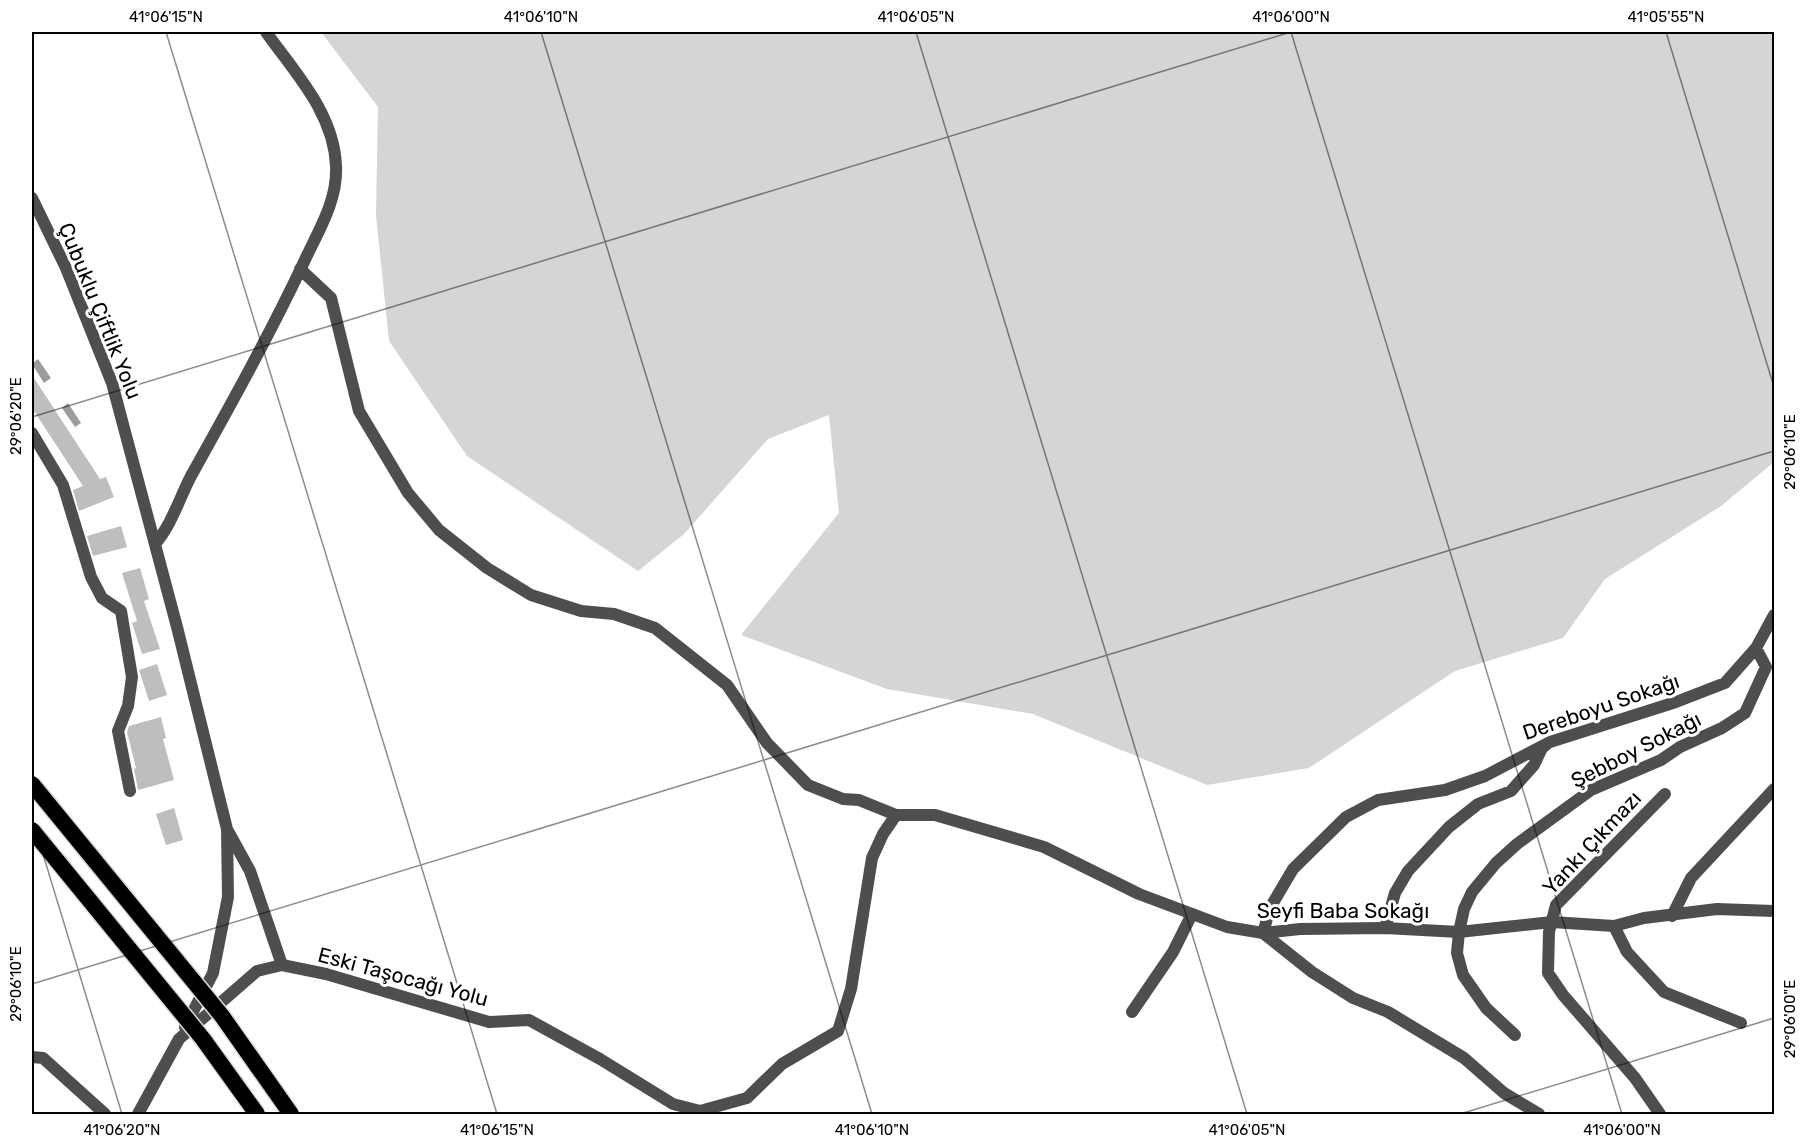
<svg xmlns="http://www.w3.org/2000/svg" width="1806" height="1146" font-family="Rubik,sans-serif">
<style>
.green{fill:#d5d5d5}
.water{fill:#9c9c9c}
.building{fill:#bebebe}
.lines{fill:none;stroke-linecap:round;stroke-linejoin:round}
.minor{stroke:#4e4e4e;stroke-width:12}
.tertiary{stroke:#4e4e4e;stroke-width:12}
.trunk-bridge-casing{stroke:#dbdbdb;stroke-width:19;stroke-linecap:butt}
.trunk-bridge{stroke:#000;stroke-width:16}
.ticks{fill:none;stroke:#000;stroke-width:1.5;stroke-opacity:0.45}
.labels{text-anchor:middle;stroke-width:6;stroke-linejoin:round;paint-order:stroke}
.street-label{font-size:21px;fill:#000;stroke:#fff}
.neatline{fill:none;stroke:#000;stroke-width:2}
.ticks-label{font-size:15px;text-anchor:middle;fill:#000}
</style>
<rect width="100%" height="100%" fill="#fff"/>
<!-- green -->
<path class="green" d="M 321,32 L 1774,32 L 1774,462 L 1721,506 L 1605,579 L 1563,638 L 1455,671 L 1309,768 L 1207,785 L 1033,714 L 887,689 L 741,635 L 839,513 L 829,415 L 768,439 L 684,534 L 638,571 L 467,456 L 389,341 L 376,215 L 378,107 Z"/>
<!-- water -->
<path class="water" d="M 38,359 L 51,378 L 44,383 L 32,364 Z
M 68,403 L 81,423 L 75,427 L 62,408 Z"/>
<!-- building -->
<path class="building" d="M 32,375 L 100,479 L 106,477 L 114,497 L 79,511 L 73,490 L 83,486 L 32,408 Z
M 121,526 L 127,547 L 93,556 L 87,536 Z
M 140,568 L 149,599 L 144,601 L 160,649 L 142,654 L 132,623 L 137,621 L 122,573 Z
M 157,664 L 167,695 L 149,701 L 139,670 Z
M 161,717 L 166,738 L 163,739 L 174,780 L 138,790 L 134,769 L 136,768 L 127,732 L 129,726 Z
M 174,808 L 183,840 L 166,845 L 156,814 Z"/>
<g class="lines">
<!-- minor -->
<path class="minor" d="M 32,198 L 66,268 L 112,383 L 177,627 L 227,829 L 228,897 L 213,973 L 185,1027
M 300,269 L 331,298 L 359,411 L 408,493 L 439,530 L 487,568 L 531,595 L 581,611 L 614,614 L 655,628 L 727,685 L 767,743 L 808,785 L 843,799 L 859,800 L 896,815
M 32,433 L 63,485 L 91,577 L 102,598 L 121,611 L 132,677 L 128,706 L 118,731 L 130,791
M 155,544 C 172,524 179,499 191,476 C 230,406 269,336 303,264 C 317,233 338,201 336,166 C 334,113 295,73 266,32
M 228,831 L 250,871 L 282,965
M 1672,916 L 1691,878 L 1774,789
M 1614,926 L 1627,952 L 1664,992 L 1741,1023
M 1385,928 L 1395,893 L 1408,871 L 1449,827 L 1478,804 L 1511,791 L 1534,765 L 1542,748 L 1547,744
M 1132,1012 L 1173,952 L 1192,914
M 1515,1035 L 1486,1008 L 1463,975 L 1457,953 L 1459,932 L 1464,909 L 1472,892 L 1496,863 L 1517,844 L 1591,790 L 1661,760 L 1680,747 L 1722,728 L 1745,713 L 1766,667 L 1756,648
M 32,1057 L 43,1058 L 105,1114
M 1539,1114 L 1504,1093 L 1464,1058 L 1388,1012 L 1353,998 L 1312,972 L 1263,933 L 1270,908 L 1293,869 L 1346,817 L 1378,800 L 1445,790 L 1485,776 L 1550,742 L 1676,702 L 1725,683 L 1756,648 L 1774,615
M 1660,1114 L 1635,1078 L 1563,995 L 1548,973 L 1549,932 L 1556,905 L 1665,794"/>
<!-- tertiary -->
<path class="tertiary" d="M 138,1114 L 179,1039 L 257,971 L 282,965 L 326,974 L 489,1022 L 529,1020 L 600,1059 L 673,1104 L 700,1111 L 747,1098 L 782,1064 L 838,1031 L 851,989 L 872,858 L 883,834 L 896,815 L 935,815 L 1044,847 L 1139,894 L 1227,927 L 1263,933 L 1300,929 L 1385,928 L 1459,932 L 1552,922 L 1614,926 L 1644,918 L 1717,909 L 1774,911"/>
<!-- trunk-bridge casing -->
<g class="trunk-bridge-casing">
<path id="trunk-bridge" d="M 32,784 L 222,1016 L 291,1114
M 32,830 L 203,1039 L 257,1114"/>
</g>
<!-- trunk-bridge -->
<use href="#trunk-bridge" class="trunk-bridge"/>
</g>
<!-- ticks -->
<path class="ticks" d="M 166,32 L 497,1114M 541,32 L 872,1114M 916,32 L 1247,1114M 1291,32 L 1622,1114M 1666,32 L 1774,387M 32,417 L 1291,32M 32,818 L 122,1114M 32,984 L 1774,451M 1460,1114 L 1774,1018"/>
<g class="labels">
<!-- street labels -->
<g class="street-label">
<text transform="translate(100 311) rotate(68)" y="7">Çubuklu Çiftlik Yolu</text>
<text transform="translate(1601 707) rotate(-19)" y="7">Dereboyu Sokağı</text>
<text transform="translate(1636 750) rotate(-27)" y="7">Şebboy Sokağı</text>
<text transform="translate(1592 843) rotate(-47)" y="7">Yankı Çıkmazı</text>
<text x="1343" y="918">Seyfi Baba Sokağı</text>
<text transform="translate(403 977) rotate(15)" y="7">Eski Taşocağı Yolu</text>
</g>
</g>
<!-- border -->
<rect width="1806" height="1146" fill="none" stroke="#ffffff" stroke-width="66"/>
<rect x="33" y="33" width="1740" height="1080" class="neatline"/>
<g class="ticks-label">
<text x="166" y="22">41°06'15"N</text>
<text x="541" y="22">41°06'10"N</text>
<text x="916" y="22">41°06'05"N</text>
<text x="1291" y="22">41°06'00"N</text>
<text x="1666" y="22">41°05'55"N</text>
<text transform="translate(16 416) rotate(-90)" y="5">29°06'20"E</text>
<text transform="translate(1790 452) rotate(-90)" y="5">29°06'10"E</text>
<text transform="translate(16 984) rotate(-90)" y="5">29°06'10"E</text>
<text transform="translate(1790 1019) rotate(-90)" y="5">29°06'00"E</text>
<text x="122" y="1135">41°06'20"N</text>
<text x="497" y="1135">41°06'15"N</text>
<text x="872" y="1135">41°06'10"N</text>
<text x="1247" y="1135">41°06'05"N</text>
<text x="1622" y="1135">41°06'00"N</text>
</g>
</svg>
